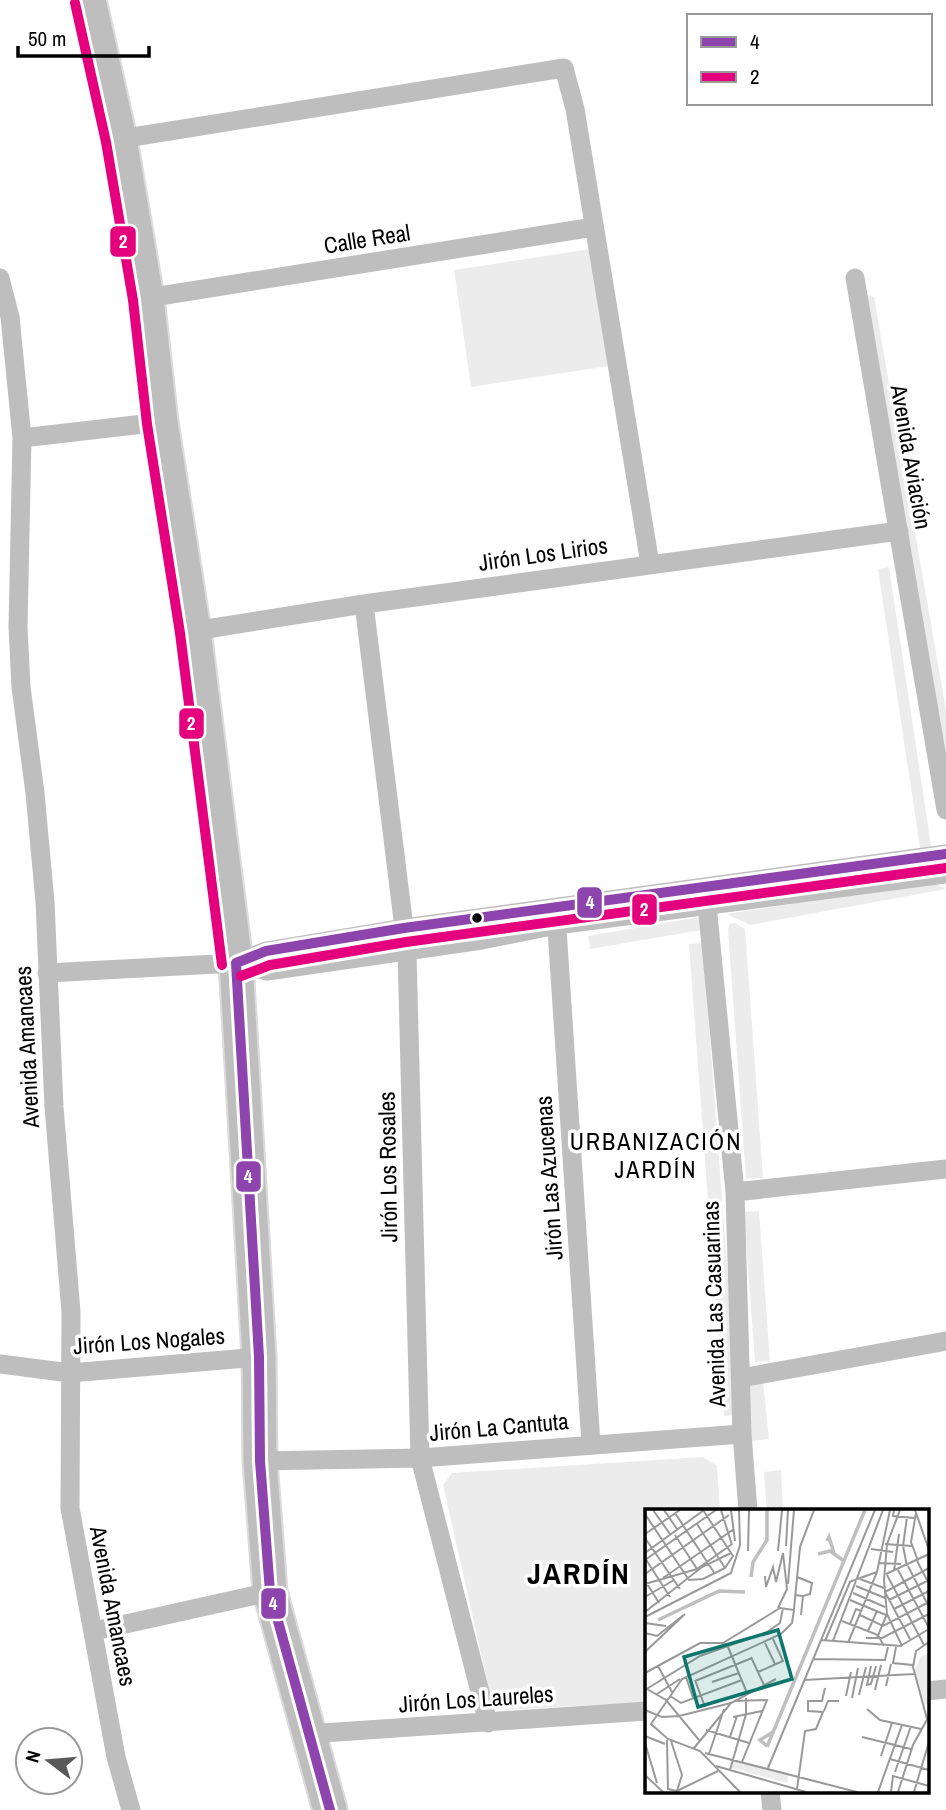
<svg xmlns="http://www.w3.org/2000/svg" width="946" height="1810" font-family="'Archivo Narrow',sans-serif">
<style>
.green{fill:#ececec}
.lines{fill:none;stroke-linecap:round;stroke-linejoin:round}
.trunk-casing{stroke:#dbdbdb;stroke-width:37}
.minor{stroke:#bebebe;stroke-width:19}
.trunk{stroke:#bebebe;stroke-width:33}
.bus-1-casing{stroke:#fff;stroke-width:16}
.bus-2-casing{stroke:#fff;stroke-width:16}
.bus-1{stroke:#8e44ad;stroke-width:10}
.bus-2{stroke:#e5007d;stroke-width:10}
.bus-dot{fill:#000;stroke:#fff;stroke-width:2.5}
.labels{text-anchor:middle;stroke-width:7;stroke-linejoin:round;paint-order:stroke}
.street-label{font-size:23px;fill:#000;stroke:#fff}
.neighbourhood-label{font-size:24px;letter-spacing:2px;fill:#000;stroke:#fff}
.district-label{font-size:30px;font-weight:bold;letter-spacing:2px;fill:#000;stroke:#fff}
.inset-river{fill:none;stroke:#bfbfbf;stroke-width:3.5}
.inset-road{fill:none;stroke:#999;stroke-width:2}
.view{fill:#0f766e;fill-opacity:0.15;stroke:#0f766e;stroke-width:3.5}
.inset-edge{fill:none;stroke:#000;stroke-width:3.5}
.line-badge{stroke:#fff;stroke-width:2.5}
.badge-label{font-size:19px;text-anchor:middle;font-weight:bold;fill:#fff}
</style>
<rect width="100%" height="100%" fill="#fff"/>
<!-- green -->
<path class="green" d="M 591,249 L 609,366 L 471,387 L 454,270 Z
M 864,294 L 874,297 L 946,710 L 946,773 Z
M 889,567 L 933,859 L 922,861 L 878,569 Z
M 932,882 L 946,889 L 750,925 L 727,914 Z
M 700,917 L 702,930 L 590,949 L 588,936 Z
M 735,923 L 745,929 L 763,1178 L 746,1179 L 728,930 L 729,924 Z
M 703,943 L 738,1415 L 724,1416 L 689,944 Z
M 759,1211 L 770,1361 L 755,1362 L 744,1212 Z
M 763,1381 L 769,1439 L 751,1441 L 745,1383 Z
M 703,1457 L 717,1466 L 720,1511 L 647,1511 L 647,1702 L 505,1710 L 492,1702 L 443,1485 L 452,1473 Z
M 781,1470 L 783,1511 L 767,1511 L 764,1472 Z"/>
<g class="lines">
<!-- trunk casing -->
<g class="trunk-casing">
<path id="trunk" d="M 89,0 L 120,139 L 147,298 L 161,422 L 194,631 L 236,963 L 259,1357 L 260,1461 L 270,1592 L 330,1810"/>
</g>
<!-- minor -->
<path class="minor" d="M 120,139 L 564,68 L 575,109 L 650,564
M 0,278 L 10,317 L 22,438 L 18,627 L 21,687 L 35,793 L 45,902 L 54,1107 L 71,1312 L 70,1508 L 116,1757 L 131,1810
M 855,278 L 946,810
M 147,298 L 594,227
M 22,438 L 161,422
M 364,604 L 407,952 L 420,1458 L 488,1723
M 194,631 L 364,604 L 899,531
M 706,894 L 735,1192 L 742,1434 L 748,1511
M 556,914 L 591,1444
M 236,963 L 266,951 L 404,928 L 946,854
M 47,973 L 236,963 L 267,971 L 482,940 L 557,925 L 946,874
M 735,1192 L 946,1169
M 0,1364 L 70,1373 L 259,1357
M 741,1378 L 946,1341
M 260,1461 L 420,1458 L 742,1434
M 94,1631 L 270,1592
M 927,1691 L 946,1689
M 308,1734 L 647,1711
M 770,1791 L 772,1810"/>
<!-- trunk -->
<use href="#trunk" class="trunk"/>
<!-- bus-1 casing -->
<g class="bus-1-casing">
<path id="bus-1" d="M 236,963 L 259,1357 L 260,1461 L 270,1592 L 330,1810
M 236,963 L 266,951 L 404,928 L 946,854"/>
</g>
<!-- bus-2 casing -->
<g class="bus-2-casing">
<path id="bus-2" d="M 75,3 L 106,142 L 133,300 L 147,424 L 180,633 L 222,965
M 241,976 L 270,965 L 406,942 L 946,868"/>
</g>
<!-- bus-1 -->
<use href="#bus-1" class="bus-1"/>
<!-- bus-2 -->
<use href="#bus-2" class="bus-2"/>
</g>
<!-- markers -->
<circle class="bus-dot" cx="477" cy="918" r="6"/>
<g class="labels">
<!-- street labels -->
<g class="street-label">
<text transform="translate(367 239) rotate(-9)" y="8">Calle Real</text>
<text transform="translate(911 457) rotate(80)" y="8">Avenida Aviación</text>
<text transform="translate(543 554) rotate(-8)" y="8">Jirón Los Lirios</text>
<text transform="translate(27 1047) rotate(-93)" y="8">Avenida Amancaes</text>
<text transform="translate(388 1167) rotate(-91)" y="8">Jirón Los Rosales</text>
<text transform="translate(549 1178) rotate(-94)" y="8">Jirón Las Azucenas</text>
<text transform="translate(714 1304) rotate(-92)" y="8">Avenida Las Casuarinas</text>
<text transform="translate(149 1341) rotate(-4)" y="8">Jirón Los Nogales</text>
<text transform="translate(499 1427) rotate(-5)" y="8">Jirón La Cantuta</text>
<text transform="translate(113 1606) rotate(79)" y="8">Avenida Amancaes</text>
<text transform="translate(476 1699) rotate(-4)" y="8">Jirón Los Laureles</text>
</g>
<!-- neighbourhood labels -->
<g class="neighbourhood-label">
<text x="656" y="1150">URBANIZACIÓN<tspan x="656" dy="28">JARDÍN</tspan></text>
</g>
<!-- district labels -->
<g class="district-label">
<text x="579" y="1584">JARDÍN</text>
</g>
</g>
<!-- overview -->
<g transform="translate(645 1509)">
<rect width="284" height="284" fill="#fff"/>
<path d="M 283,145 L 284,195 L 278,196 L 269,162 L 276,147 ZM 88,252 L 144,264 L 142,274 L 87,259 Z" fill="#ececec"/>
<path class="inset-river" d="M 182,32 L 184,28 L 189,44M 173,45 L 185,42 L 199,52M 106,68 L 108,53 L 122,31 L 122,1M 13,111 L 74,82 L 100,83M 122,237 L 115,231 L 128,223M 122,238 L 220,1"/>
<path class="inset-road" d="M 8,1 L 25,25M 19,1 L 32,20M 76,1 L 87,36M 86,1 L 90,32M 249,1 L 248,7 L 269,9M 255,1 L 242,35 L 239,71 L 242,105 L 257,137M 270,1 L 284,41M 30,4 L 70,65M 271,4 L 266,33 L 273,52M 0,5 L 44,71 L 58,70 L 80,59 L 88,47 L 58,1M 52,15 L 80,59M 0,25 L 35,1M 30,26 L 52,60M 0,29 L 35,80M 240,35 L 267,37M 141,37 L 143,1M 226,40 L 248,43M 103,42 L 104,1M 133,42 L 137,1M 0,44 L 59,1M 0,49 L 25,88M 0,51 L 71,1M 272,52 L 283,73M 234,54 L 256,55M 262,57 L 258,37 L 262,8M 263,57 L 283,96M 253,61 L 284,119M 249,62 L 254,25M 0,65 L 84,6M 241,65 L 284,45M 242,66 L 279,136M 120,67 L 121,78 L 128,58 L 131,73 L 138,44 L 142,80 L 133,99M 152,68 L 167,74 L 165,85 L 158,87M 18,69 L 89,20M 215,70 L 239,79M 1,73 L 14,94M 204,73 L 232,63M 0,75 L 52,60 L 87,35M 143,75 L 149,1M 211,77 L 240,89M 208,84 L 240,98M 150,86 L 158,87 L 156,106M 0,88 L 29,71M 205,91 L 241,106M 244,91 L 284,71M 149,100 L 155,38 L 169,1M 249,100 L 284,82M 0,103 L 57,58 L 86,44M 215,106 L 238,117 L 284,93M 0,108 L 86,64 L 95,36 L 94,1M 197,112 L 233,126 L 239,137M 0,114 L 21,117M 205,115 L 211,100 L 216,102M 223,122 L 232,102M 0,124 L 12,127 L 40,105 L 0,143M 221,129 L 237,129 L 284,105M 232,129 L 242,105M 265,130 L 240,83 L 284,59M 176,131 L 257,137M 180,132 L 205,73M 188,132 L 238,1M 120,134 L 130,155M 203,134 L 232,63 L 245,1M 257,136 L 284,120M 83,138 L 102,184M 251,138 L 248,154 L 268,156M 106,148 L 119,176M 168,150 L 240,151 L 243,138M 13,157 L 27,183M 226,157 L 222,176 L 226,175 L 231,157M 113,163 L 138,152 L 128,130M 0,164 L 55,134 L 78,134 L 135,99 L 149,101 L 147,114 L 136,125 L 37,170 L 6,215 L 23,230 L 55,242 L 95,283M 41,168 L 48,189M 50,171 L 60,198M 159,171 L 269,165M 50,172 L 107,149M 67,173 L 94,164M 241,177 L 246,155M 2,180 L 21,191 L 54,231M 0,181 L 55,147 L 122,123 L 135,114 L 138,99M 230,181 L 236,156M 12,185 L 35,170M 214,186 L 221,158M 25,187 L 36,194 L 97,171M 201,187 L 206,163M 207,189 L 213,159M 90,192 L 122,191 L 97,253M 222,200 L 235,211 L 276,220M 0,201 L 17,208 L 34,207 L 86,194M 179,202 L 183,192 L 194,192M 88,208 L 117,202M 282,210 L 268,158 L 271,142 L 284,133M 61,221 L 104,234M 0,227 L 20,235M 85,228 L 92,207M 217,228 L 266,240M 22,231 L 23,281M 26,232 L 37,266 L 32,282M 0,234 L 12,274M 49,239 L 86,194 L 131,170M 60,244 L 212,283M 64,245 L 79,200M 236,247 L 247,214M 245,250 L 284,261M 71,257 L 161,283M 123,259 L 230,1M 85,261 L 101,205 L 101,189M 250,263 L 266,217M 0,266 L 18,283M 23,280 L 32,282 L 73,262M 152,280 L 160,222 L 171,220 L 178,203 L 163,202 L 163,192 L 177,192 L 180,179M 233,283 L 257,216M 246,283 L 248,267 L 284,277M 253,283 L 268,236 L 284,207M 269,283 L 284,233"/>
<path class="view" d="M 133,121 L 147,170 L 53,198 L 39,148 Z"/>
<rect width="284" height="284" class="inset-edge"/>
</g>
<g class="line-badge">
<rect x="109" y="225" width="28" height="33" rx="7" fill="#e5007d"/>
<rect x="178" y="707" width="27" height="33" rx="7" fill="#e5007d"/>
<rect x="576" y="886" width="27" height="33" rx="7" fill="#8e44ad"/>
<rect x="631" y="893" width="27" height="33" rx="7" fill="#e5007d"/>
<rect x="235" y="1160" width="27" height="33" rx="7" fill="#8e44ad"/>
<rect x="260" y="1587" width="27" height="33" rx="7" fill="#8e44ad"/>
</g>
<g class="badge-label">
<text x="123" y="248">2</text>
<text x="191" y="730">2</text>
<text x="590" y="909">4</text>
<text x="644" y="916">2</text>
<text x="248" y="1183">4</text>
<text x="273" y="1610">4</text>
</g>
<!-- legend -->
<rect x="687" y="14" width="245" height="91" fill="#ffffff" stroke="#999999" stroke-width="2"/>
<rect x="701" y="37" width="35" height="10" fill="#8e44ad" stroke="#999999" stroke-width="2"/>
<text x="750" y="49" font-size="21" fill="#000000">4</text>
<rect x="701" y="72" width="35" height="10" fill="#e5007d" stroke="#999999" stroke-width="2"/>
<text x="750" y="84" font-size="21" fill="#000000">2</text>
<!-- north arrow -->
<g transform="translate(49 1761) rotate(286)"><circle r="33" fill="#ffffff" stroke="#999999" stroke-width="2"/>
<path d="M0-5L12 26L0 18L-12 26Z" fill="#595959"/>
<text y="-10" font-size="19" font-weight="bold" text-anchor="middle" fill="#000000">N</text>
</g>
<!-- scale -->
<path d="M18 46v10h131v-10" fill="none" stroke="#000000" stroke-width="3.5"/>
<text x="28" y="46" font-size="21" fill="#000000" stroke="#ffffff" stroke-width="5" paint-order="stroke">50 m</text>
</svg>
